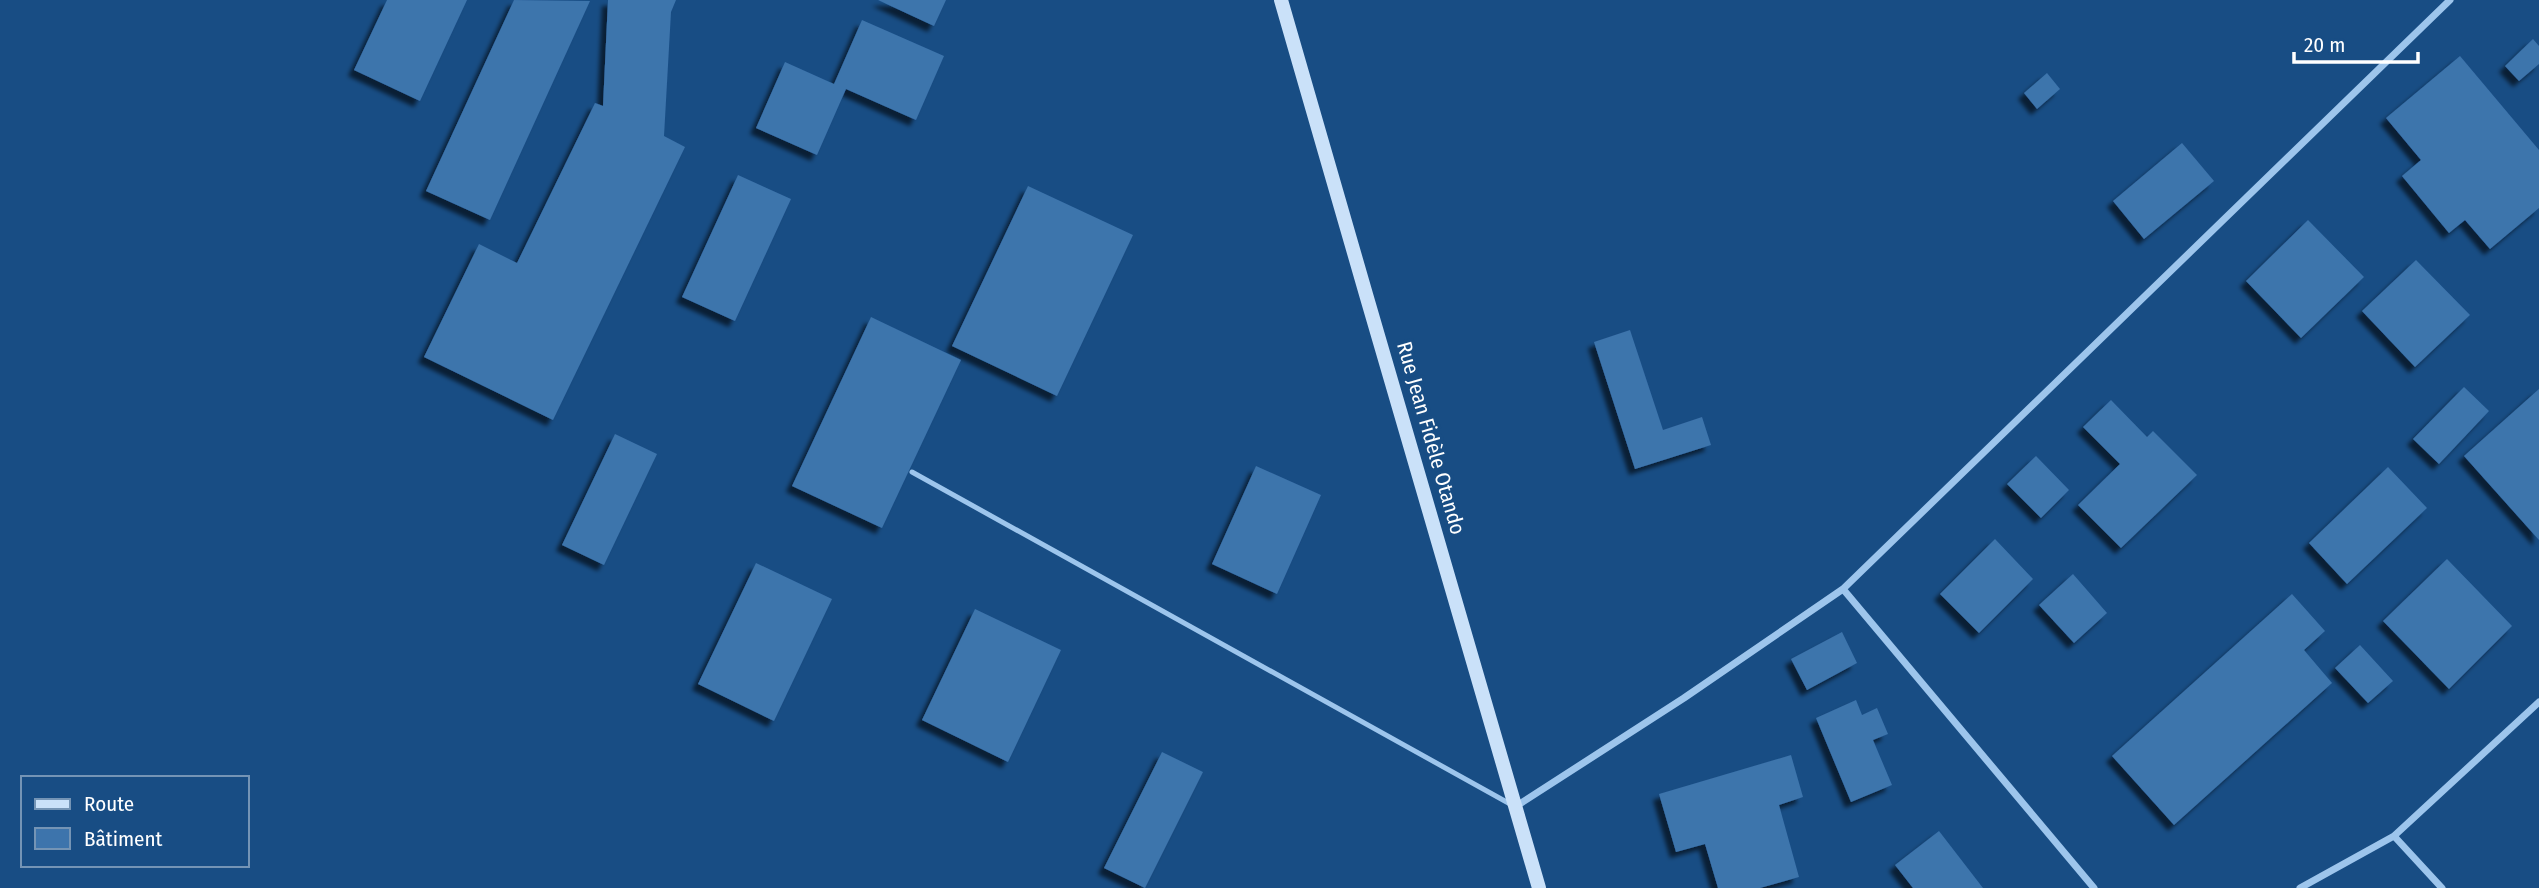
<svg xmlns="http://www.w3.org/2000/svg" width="2539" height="888" font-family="'Fira Sans Condensed',sans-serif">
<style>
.building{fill:#3d74ac;filter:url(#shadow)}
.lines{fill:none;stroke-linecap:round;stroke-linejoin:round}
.lane{stroke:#9dc5ec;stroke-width:5}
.street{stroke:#9dc5ec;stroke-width:7}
.secondary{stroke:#cae1f9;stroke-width:14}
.labels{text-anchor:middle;stroke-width:7;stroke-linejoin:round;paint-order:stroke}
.street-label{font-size:21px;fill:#fff;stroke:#184d84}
</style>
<defs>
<filter id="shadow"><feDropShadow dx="-6" dy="6" stdDeviation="2" flood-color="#0009"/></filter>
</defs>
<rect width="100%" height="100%" fill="#184d84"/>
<!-- building -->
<path class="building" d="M 387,0 L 467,0 L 420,101 L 354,70 Z
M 514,0 L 590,1 L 490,220 L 426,191 Z
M 608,0 L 676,0 L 671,12 L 664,136 L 685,147 L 553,420 L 424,357 L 479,244 L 517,263 L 595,103 L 603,106 Z
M 878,0 L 946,0 L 934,26 Z
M 862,20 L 944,56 L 916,120 L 846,89 L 817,155 L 756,128 L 785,62 L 834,84 Z
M 2533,39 L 2539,46 L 2539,64 L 2519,81 L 2505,66 Z
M 2460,56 L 2539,150 L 2539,208 L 2490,249 L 2465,220 L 2449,233 L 2402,176 L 2421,160 L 2386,118 Z
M 2047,73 L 2060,89 L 2037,109 L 2024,93 Z
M 2182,143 L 2214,181 L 2144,239 L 2113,201 Z
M 738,175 L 791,199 L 735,321 L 682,297 Z
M 1028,186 L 1133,235 L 1057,396 L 952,346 Z
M 2308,220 L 2364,277 L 2301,338 L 2246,281 Z
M 2416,260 L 2470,315 L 2415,367 L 2362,311 Z
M 871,317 L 961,360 L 882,528 L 792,486 Z
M 1630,330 L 1663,430 L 1702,417 L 1711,445 L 1635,469 L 1594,342 Z
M 2464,387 L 2489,411 L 2439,464 L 2413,439 Z
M 2539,389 L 2539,540 L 2464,456 Z
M 2111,400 L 2147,437 L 2153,431 L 2197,475 L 2121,548 L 2078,505 L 2120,464 L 2083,427 Z
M 615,434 L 657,454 L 604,565 L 562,545 Z
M 2036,456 L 2069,490 L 2041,518 L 2007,484 Z
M 1256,466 L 1321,495 L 1277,594 L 1212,564 Z
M 2388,467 L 2427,508 L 2347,584 L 2309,543 Z
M 1995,539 L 2033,579 L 1979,633 L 1940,594 Z
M 2447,559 L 2512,626 L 2449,689 L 2383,621 Z
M 756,563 L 832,599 L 774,721 L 698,684 Z
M 2073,574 L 2107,613 L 2074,643 L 2039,605 Z
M 2292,594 L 2325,631 L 2304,650 L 2332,683 L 2174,825 L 2112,756 Z
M 975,609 L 1061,650 L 1008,762 L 922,720 Z
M 1842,632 L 1857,663 L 1807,690 L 1791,659 Z
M 2360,645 L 2393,681 L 2368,703 L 2335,668 Z
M 1856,700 L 1862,715 L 1877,708 L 1888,734 L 1873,740 L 1892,785 L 1851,802 L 1816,718 Z
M 1162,752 L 1203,772 L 1145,888 L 1104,868 Z
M 1791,755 L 1803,797 L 1779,805 L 1799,877 L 1760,888 L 1718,888 L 1705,844 L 1676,852 L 1659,794 Z
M 1939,831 L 1983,888 L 1913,888 L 1895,865 Z"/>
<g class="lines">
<!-- lane -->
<path class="lane" d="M 912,472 L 1512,805"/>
<!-- street -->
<path class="street" d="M 1843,589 L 2094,888
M 1515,807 L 1684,698 L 1843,589 L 2450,0
M 2394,836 L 2442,888
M 2300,888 L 2394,836 L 2539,702"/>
<!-- secondary -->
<path class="secondary" d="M 1281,0 C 1367,296 1451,593 1539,888"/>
</g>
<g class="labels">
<!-- street labels -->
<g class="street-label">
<text transform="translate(1431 438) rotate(74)" y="7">Rue Jean Fidèle Otando</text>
</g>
</g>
<!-- legend -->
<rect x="21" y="776" width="228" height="91" fill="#184d84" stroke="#7494b5" stroke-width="2"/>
<rect x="35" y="799" width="35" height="10" fill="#cae1f9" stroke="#7494b5" stroke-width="2"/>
<text x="84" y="811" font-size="21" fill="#ffffff">Route</text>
<rect x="35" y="828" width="35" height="21" fill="#3d74ac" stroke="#7494b5" stroke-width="2"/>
<text x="84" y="846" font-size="21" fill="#ffffff">Bâtiment</text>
<!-- scale -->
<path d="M2294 52v10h124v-10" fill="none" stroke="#ffffff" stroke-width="3.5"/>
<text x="2304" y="52" font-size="21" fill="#ffffff" stroke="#184d84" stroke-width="5" paint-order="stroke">20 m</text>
</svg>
